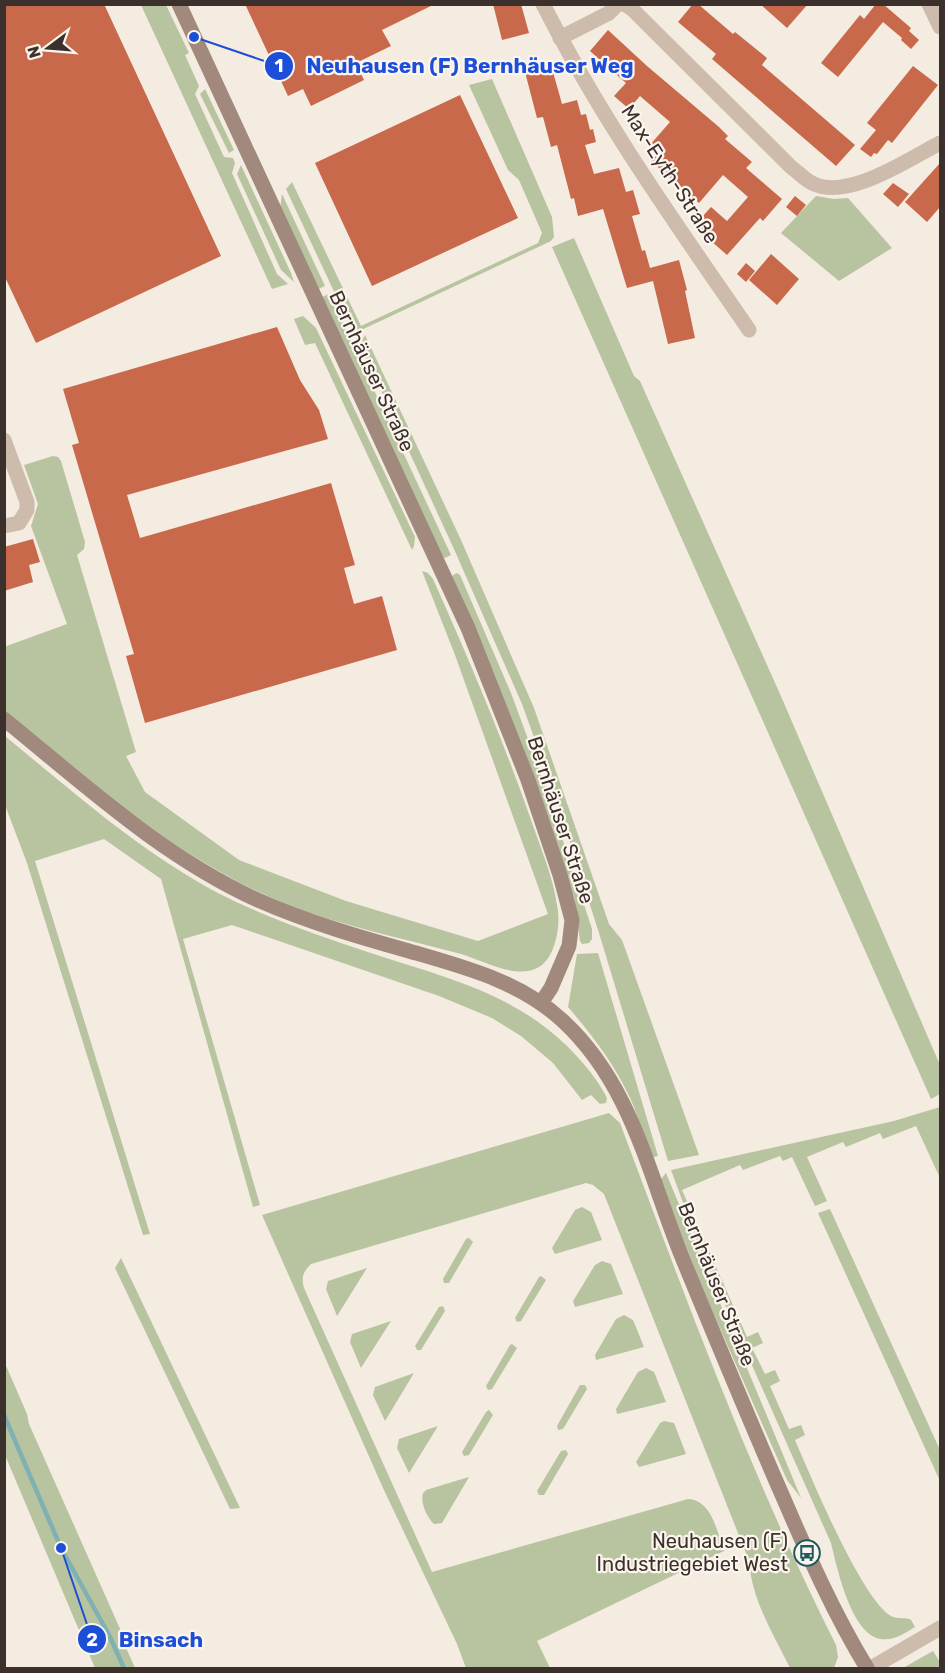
<svg xmlns="http://www.w3.org/2000/svg" width="945" height="1673" font-family="Rubik,sans-serif">
<style>
.green{fill:#b8c4a0}
.lines{fill:none;stroke-linecap:round;stroke-linejoin:round}
.stream{stroke:#7fb0b2;stroke-width:4.5}
.building{fill:#c8694b}
.street{stroke:#cdbbac;stroke-width:15}
.secondary{stroke:#a18a7d;stroke-width:15}
.labels{text-anchor:middle;stroke-width:4.5;stroke-linejoin:round;paint-order:stroke}
.street-label{font-size:20px;fill:#3b302b;stroke:#fbf5ee}
.poi-label{font-size:20px;fill:#3b302b;stroke:#fbf5ee;text-anchor:end}
.leader{fill:none;stroke:#1d4ed8;stroke-width:2}
.callout-dot{fill:#1d4ed8;stroke:#fbf5ee;stroke-width:2}
.mark-label{font-size:18px;text-anchor:middle;font-weight:bold;fill:#fff}
.callout-label{font-size:21px;text-anchor:middle;font-weight:bold;fill:#1d4ed8;stroke:#fbf5ee;stroke-width:4.5;stroke-linejoin:round;paint-order:stroke}
</style>
<rect width="100%" height="100%" fill="#f4ebe1"/>
<!-- green -->
<path class="green" d="M 141,5 L 166,5 L 189,53 L 185,55 L 199,86 L 195,94 L 224,157 L 233,158 L 235,163 L 232,173 L 277,274 L 288,284 L 272,289 Z
M 492,79 L 552,217 L 554,237 L 551,241 L 357,332 L 352,330 L 286,189 L 292,182 L 361,326 L 538,243 L 542,233 L 519,180 L 508,170 L 469,85 Z
M 205,89 L 234,150 L 229,153 L 200,94 Z
M 241,165 L 291,273 L 294,282 L 281,270 L 237,174 Z
M 282,194 L 325,286 L 316,290 L 280,210 Z
M 816,196 L 834,199 L 848,198 L 892,248 L 839,281 L 781,233 Z
M 574,238 L 634,376 L 640,381 L 780,694 L 940,1065 L 940,1094 L 931,1099 L 552,247 Z
M 329,294 L 451,555 L 445,558 L 441,556 L 320,298 Z
M 303,316 L 316,328 L 415,537 L 414,546 L 412,550 L 315,343 L 305,345 L 294,319 Z
M 365,335 L 461,540 L 534,708 L 609,924 L 622,940 L 699,1155 L 668,1161 L 599,933 L 552,787 L 522,704 L 454,549 L 360,345 Z
M 53,456 L 58,457 L 61,461 L 85,542 L 84,549 L 77,555 L 136,752 L 126,756 L 145,792 L 239,860 L 346,901 L 478,941 L 548,914 L 455,655 L 422,571 L 428,573 L 433,579 C 468,657 501,735 530,817 C 539,844 553,876 557,905 C 560,920 558,937 552,951 C 535,990 490,963 461,954 C 402,938 341,926 284,903 C 179,860 91,783 5,712 L 4,647 L 67,624 L 31,526 L 38,504 L 24,465 Z
M 457,573 L 460,575 L 511,693 L 543,780 L 592,929 L 592,939 L 589,943 L 582,944 L 580,941 L 574,897 L 452,579 L 453,575 Z
M 5,736 C 72,791 143,854 220,894 C 271,920 326,938 380,956 C 448,978 513,994 566,1045 C 582,1061 597,1078 607,1098 L 606,1103 L 600,1104 L 591,1095 L 582,1100 L 553,1063 L 521,1036 L 492,1018 L 439,996 L 232,925 L 183,939 L 260,1205 L 253,1207 L 161,879 L 104,839 L 35,861 L 150,1234 L 143,1235 L 27,863 L 5,805 Z
M 598,953 L 658,1156 L 650,1158 C 644,1139 639,1118 631,1100 C 615,1065 593,1036 568,1007 L 577,954 Z
M 940,1107 L 940,1178 L 916,1126 L 883,1139 L 880,1133 L 846,1147 L 843,1142 L 807,1157 L 827,1201 L 815,1206 L 792,1157 L 783,1161 L 780,1156 L 743,1170 L 740,1165 L 682,1190 L 747,1337 L 758,1332 L 763,1343 L 752,1348 L 765,1374 L 775,1370 L 780,1381 L 770,1386 L 789,1429 L 801,1425 L 805,1435 L 795,1440 C 810,1474 863,1604 893,1617 C 899,1619 906,1617 911,1620 L 915,1627 C 905,1633 894,1641 881,1639 C 851,1635 837,1567 831,1543 L 699,1246 L 671,1170 L 894,1121 Z
M 609,1113 L 620,1123 C 686,1299 751,1477 836,1645 L 838,1657 L 834,1668 L 790,1668 C 773,1633 752,1601 749,1561 L 604,1194 L 593,1185 L 586,1183 L 311,1264 C 303,1272 301,1277 304,1288 L 432,1572 L 688,1499 C 712,1500 717,1532 724,1551 L 537,1641 L 550,1668 L 466,1668 L 457,1644 L 383,1488 L 262,1215 Z
M 666,1173 L 801,1498 L 787,1480 L 711,1308 L 668,1203 L 661,1179 Z
M 582,1207 L 591,1212 L 602,1240 L 555,1254 L 552,1248 L 575,1210 Z
M 830,1209 L 940,1450 L 940,1481 L 818,1213 Z
M 469,1238 L 473,1242 L 449,1283 L 444,1283 L 443,1279 L 466,1239 Z
M 121,1258 L 240,1508 L 230,1509 L 115,1268 Z
M 602,1261 L 611,1264 L 623,1294 L 575,1307 L 573,1301 L 595,1265 Z
M 367,1268 L 337,1316 L 326,1289 L 328,1281 Z
M 541,1276 L 546,1280 L 521,1321 L 517,1322 L 515,1318 L 539,1277 Z
M 443,1306 L 445,1311 L 421,1350 L 417,1350 L 415,1346 L 439,1307 Z
M 624,1315 L 633,1320 L 644,1347 L 596,1360 L 595,1355 L 616,1319 Z
M 391,1321 L 361,1368 L 350,1342 L 352,1334 Z
M 512,1344 L 517,1348 L 492,1389 L 488,1390 L 486,1386 L 510,1345 Z
M 4,1361 L 27,1414 L 29,1424 L 125,1640 L 127,1650 L 135,1668 L 95,1668 L 5,1455 Z
M 646,1368 L 654,1372 L 666,1402 L 617,1414 L 616,1409 L 638,1372 Z
M 414,1373 L 385,1421 L 373,1395 L 375,1387 Z
M 580,1385 L 585,1385 L 587,1389 L 563,1429 L 558,1430 L 557,1426 Z
M 489,1410 L 493,1415 L 469,1455 L 464,1456 L 462,1452 L 486,1412 Z
M 664,1421 L 674,1423 L 686,1454 L 639,1467 L 636,1462 L 660,1423 Z
M 438,1426 L 409,1473 L 397,1448 L 399,1439 Z
M 566,1450 L 568,1454 L 544,1495 L 539,1495 L 537,1491 L 561,1451 Z
M 469,1477 L 442,1523 L 434,1524 C 427,1517 420,1503 423,1493 L 426,1490 Z
M 933,1651 L 940,1662 L 940,1668 L 903,1668 Z"/>
<g class="lines">
<!-- stream -->
<path class="stream" d="M 4,1415 L 61,1548 L 109,1635 L 124,1668"/>
</g>
<!-- building -->
<path class="building" d="M 4,4 L 104,4 L 221,256 L 36,343 L 4,275 Z
M 245,4 L 435,4 L 382,30 L 391,46 L 356,63 L 364,80 L 311,106 L 303,89 L 288,96 Z
M 493,4 L 521,4 L 529,33 L 502,40 Z
M 693,4 L 698,4 L 733,34 L 735,32 L 767,58 L 762,65 L 855,145 L 836,166 L 712,59 L 716,54 L 678,22 Z
M 760,4 L 808,4 L 787,28 Z
M 876,4 L 883,4 L 911,28 L 909,31 L 919,40 L 911,49 L 901,40 L 902,38 L 883,22 L 838,77 L 821,63 L 860,15 L 864,19 Z
M 608,30 L 647,66 L 719,127 L 728,136 L 725,139 L 752,162 L 746,168 L 782,199 L 763,221 L 760,218 L 727,255 L 694,226 L 711,207 L 727,221 L 748,197 L 723,175 L 699,203 L 651,161 L 657,153 L 649,146 L 670,122 L 640,96 L 629,109 L 614,96 L 626,83 L 590,51 Z
M 551,65 L 562,104 L 577,100 L 581,115 L 586,114 L 590,130 L 593,129 L 596,142 L 585,145 L 594,174 L 619,168 L 626,192 L 633,190 L 640,214 L 632,216 L 642,251 L 645,250 L 650,268 L 679,260 L 687,290 L 685,291 L 695,338 L 668,344 L 653,281 L 627,288 L 603,209 L 578,216 L 574,198 L 571,199 L 557,145 L 551,147 L 543,117 L 537,118 L 525,72 Z
M 913,66 L 938,85 L 892,143 L 888,140 L 877,154 L 874,153 L 871,157 L 860,149 L 876,130 L 867,123 Z
M 460,95 L 518,218 L 372,286 L 315,163 Z
M 940,163 L 940,207 L 927,222 L 905,202 Z
M 893,183 L 909,194 L 898,207 L 883,194 Z
M 795,196 L 806,205 L 797,216 L 786,207 Z
M 771,254 L 799,279 L 777,305 L 749,280 Z
M 746,263 L 755,271 L 746,282 L 737,274 Z
M 277,327 L 300,380 L 319,410 L 328,439 L 127,495 L 140,538 L 331,483 L 355,565 L 344,568 L 354,604 L 382,596 L 397,650 L 145,723 L 126,656 L 134,654 L 72,445 L 79,443 L 63,389 Z
M 33,539 L 40,562 L 29,565 L 33,582 L 4,591 L 4,547 Z"/>
<g class="lines">
<!-- street -->
<path class="street" d="M 543,4 C 601,119 676,224 749,330
M 624,4 L 632,9 L 791,167 C 798,172 806,181 814,184 C 849,200 909,159 940,143
M 929,4 L 940,27
M 560,38 L 609,13 L 618,4
M 4,440 L 27,502 L 27,510 L 19,523 L 4,526
M 871,1668 L 940,1628"/>
<!-- secondary -->
<path class="secondary" d="M 179,4 L 468,628 L 528,780 L 560,875 L 572,920 L 569,946 L 551,988 L 541,1003
M 4,719 C 85,785 164,858 260,901 C 308,922 359,937 409,951 C 464,967 520,981 563,1021 C 632,1085 648,1173 682,1257 C 715,1337 748,1417 783,1497 C 808,1555 834,1614 867,1668"/>
</g>
<!-- icons -->
<defs>
<g id="bus-ring" transform="scale(1.35)"><circle r="9.5" fill="#fbf5ee" stroke="#1f5a5e" stroke-width="1.5"/><path d="M-5-6H5V4H4V6H2V4H-2V6H-4V4H-5ZM-3.5-4V0h7V-4ZM-3.5 1.2v1.5H-2V1.2ZM2 1.2v1.5H3.5V1.2Z" fill="#1f5a5e"/></g>
</defs>
<g fill-rule="evenodd">
<use href="#bus-ring" x="807" y="1553"/>
</g>
<g class="labels">
<!-- street labels -->
<g class="street-label">
<text transform="translate(670 174) rotate(57)" y="7">Max-Eyth-Straße</text>
<text transform="translate(372 371) rotate(65)" y="7">Bernhäuser Straße</text>
<text transform="translate(561 820) rotate(72)" y="7">Bernhäuser Straße</text>
<text transform="translate(717 1284) rotate(68)" y="7">Bernhäuser Straße</text>
</g>
<!-- poi labels -->
<g class="poi-label">
<text x="788" y="1548">Neuhausen (F)<tspan x="788" dy="23">Industriegebiet West</tspan></text>
</g>
</g>
<!-- callouts -->
<path class="leader" d="M194 37L279 66M61 1548L92 1639"/>
<g class="callout-dot">
<circle cx="194" cy="37" r="6"/>
<circle cx="61" cy="1548" r="6"/>
<circle cx="279" cy="66" r="15"/>
<circle cx="92" cy="1639" r="15"/>
</g>
<g class="mark-label">
<text x="279" y="72">1</text>
<text x="92" y="1646">2</text>
</g>
<g class="callout-label">
<text x="470" y="73">Neuhausen (F) Bernhäuser Weg</text>
<text x="161" y="1647">Binsach</text>
</g>
<!-- border -->
<rect width="945" height="1673" fill="none" stroke="#3b302b" stroke-width="12"/>
<!-- north arrow -->
<g transform="translate(48 48) rotate(254)" stroke="#fbf5ee" stroke-width="4.5" paint-order="stroke">
<path d="M0-4.5L10 22L0 15L-10 22Z" fill="#3b302b"/>
<text y="-9" font-size="16" font-weight="bold" text-anchor="middle" fill="#3b302b">N</text>
</g>
</svg>
